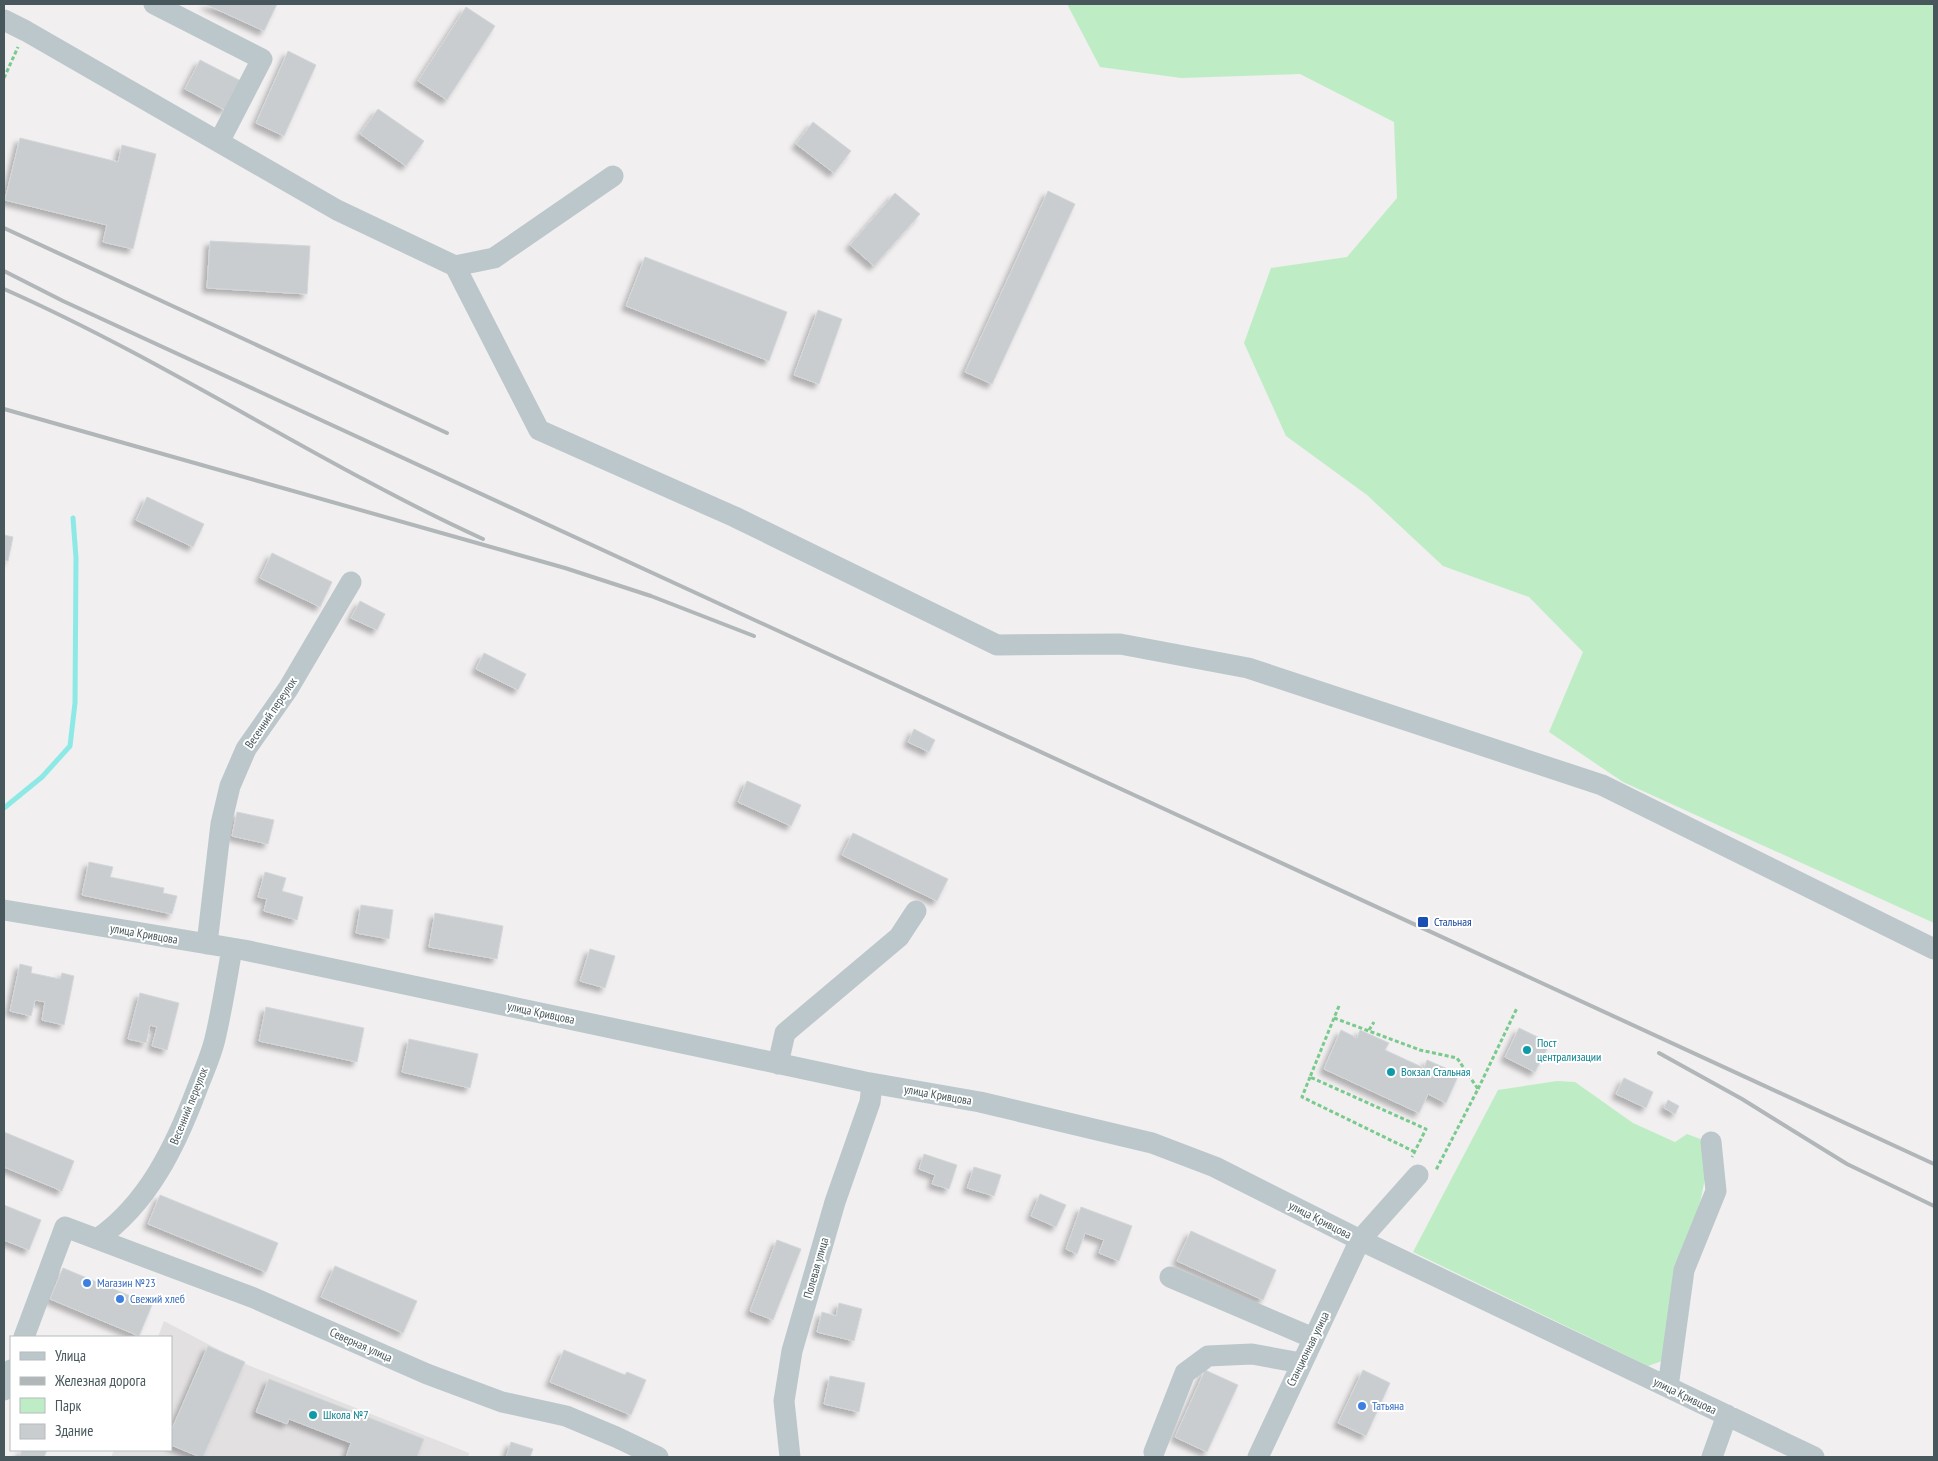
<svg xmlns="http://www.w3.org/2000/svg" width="1938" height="1461" font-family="'PT Sans Narrow',sans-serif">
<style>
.education{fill:#e2e0e0}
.green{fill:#beedc5}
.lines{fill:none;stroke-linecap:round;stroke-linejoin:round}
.stream{stroke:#8de9e5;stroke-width:5}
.building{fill:#c9cdd0;stroke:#d3d7da;filter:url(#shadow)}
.path{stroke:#78ca8d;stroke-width:3;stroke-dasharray:4 2.5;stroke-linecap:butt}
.minor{stroke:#bbc7cb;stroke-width:21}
.rail{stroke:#b1b6b9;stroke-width:4}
.transit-dot{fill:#1a4fb4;stroke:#fff;stroke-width:2}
.culture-dot{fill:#0f9aa8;stroke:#fff;stroke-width:2}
.shop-dot{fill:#3f7fe0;stroke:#fff;stroke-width:2}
.labels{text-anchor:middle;stroke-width:4;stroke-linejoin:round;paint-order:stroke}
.street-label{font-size:12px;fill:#47575b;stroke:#fff}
.transit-label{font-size:12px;fill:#164399;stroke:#fff;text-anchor:start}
.culture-label{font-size:12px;fill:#0d838f;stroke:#fff;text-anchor:start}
.shop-label{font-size:12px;fill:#366cbe;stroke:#fff;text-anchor:start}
</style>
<defs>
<filter id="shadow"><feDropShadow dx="-4.5" dy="4.5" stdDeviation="2.5" flood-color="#0004"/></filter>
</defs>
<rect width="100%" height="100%" fill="#f1efef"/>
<!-- education -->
<path class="education" d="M 164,1321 L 248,1365 L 469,1453 L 468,1457 L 111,1457 L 114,1450 L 171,1450 L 171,1337 L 158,1337 Z"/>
<!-- green -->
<path class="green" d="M 1067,4 L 1934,4 L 1934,923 L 1623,782 L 1549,732 L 1583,652 L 1529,597 L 1443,566 L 1367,495 L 1286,436 L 1244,343 L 1271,268 L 1347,257 L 1397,198 L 1394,122 L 1300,74 L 1181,78 L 1100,67 Z
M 1557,1081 L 1575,1082 L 1633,1123 L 1675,1142 L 1687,1134 L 1703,1140 L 1707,1169 L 1694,1232 L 1662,1361 L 1648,1366 L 1413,1252 L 1498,1090 Z"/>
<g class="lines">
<!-- stream -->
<path class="stream" d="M 4,808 L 42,777 L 70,746 L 75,703 L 76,558 L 73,518"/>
</g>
<!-- building -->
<path class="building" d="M 205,4 L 277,4 L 264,31 Z
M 466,7 L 495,26 L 447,100 L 418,81 Z
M 288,51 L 316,65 L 284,136 L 256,123 Z
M 200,60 L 241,81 L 225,110 L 185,89 Z
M 378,109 L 424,141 L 406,166 L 360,134 Z
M 813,122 L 851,151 L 834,173 L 796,144 Z
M 20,138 L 118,162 L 122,145 L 156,154 L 133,249 L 103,242 L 107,225 L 5,200 Z
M 1048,191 L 1075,204 L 992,384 L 965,372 Z
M 895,193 L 920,214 L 874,266 L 850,245 Z
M 210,241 L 310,246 L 307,294 L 207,288 Z
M 645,257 L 787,312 L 769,361 L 626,306 Z
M 818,310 L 842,319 L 819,384 L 794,375 Z
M 147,497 L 204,524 L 193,547 L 136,520 Z
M 4,535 L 13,537 L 8,561 L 4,560 Z
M 272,553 L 332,582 L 320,607 L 260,578 Z
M 360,601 L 385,614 L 377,630 L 351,618 Z
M 484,653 L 526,674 L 518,690 L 476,669 Z
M 914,729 L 935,740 L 929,752 L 908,742 Z
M 747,781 L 801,805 L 791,826 L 738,802 Z
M 237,812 L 274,820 L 268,844 L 232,836 Z
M 853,833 L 948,879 L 937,901 L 842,855 Z
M 89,862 L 113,867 L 110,877 L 164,888 L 163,893 L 177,896 L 172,914 L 82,895 Z
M 265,872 L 286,878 L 282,891 L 303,897 L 297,920 L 264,911 L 267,899 L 258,897 Z
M 361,905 L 393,910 L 389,939 L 356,933 Z
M 435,913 L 503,926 L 497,959 L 429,947 Z
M 590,949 L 615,956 L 605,988 L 580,981 Z
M 20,964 L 32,967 L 31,973 L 60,979 L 62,973 L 74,976 L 64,1025 L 42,1020 L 45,1002 L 35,1000 L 31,1016 L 10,1011 Z
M 140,993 L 179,1003 L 167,1050 L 152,1046 L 157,1027 L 150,1025 L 146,1043 L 128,1039 Z
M 266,1007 L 364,1028 L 357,1062 L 259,1041 Z
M 1519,1028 L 1550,1043 L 1535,1072 L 1505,1057 Z
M 1341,1030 L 1357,1038 L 1360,1030 L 1389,1043 L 1385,1050 L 1424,1068 L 1427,1060 L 1459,1074 L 1446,1103 L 1428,1094 L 1419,1113 L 1324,1069 Z
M 409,1039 L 478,1054 L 470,1088 L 402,1072 Z
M 1624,1078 L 1653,1092 L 1646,1108 L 1616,1094 Z
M 1668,1100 L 1679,1106 L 1675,1114 L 1664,1108 Z
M 4,1132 L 74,1161 L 62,1191 L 4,1167 Z
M 924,1154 L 957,1165 L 949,1189 L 932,1184 L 935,1175 L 919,1169 Z
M 974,1167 L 1001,1175 L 994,1196 L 967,1188 Z
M 1040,1194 L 1066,1205 L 1056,1227 L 1031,1216 Z
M 160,1195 L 278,1243 L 266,1272 L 148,1224 Z
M 4,1205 L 41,1220 L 29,1250 L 4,1240 Z
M 1081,1207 L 1132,1226 L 1119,1261 L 1099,1253 L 1104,1240 L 1085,1233 L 1077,1254 L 1066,1249 Z
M 1191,1231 L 1276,1270 L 1263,1300 L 1177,1261 Z
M 777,1240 L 801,1249 L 773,1320 L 750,1311 Z
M 335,1266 L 417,1301 L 403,1333 L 321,1297 Z
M 63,1268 L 152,1305 L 139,1336 L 50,1299 Z
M 839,1303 L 862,1309 L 854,1341 L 817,1332 L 822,1312 L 836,1316 Z
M 208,1346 L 245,1362 L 203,1457 L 200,1457 L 171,1445 L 171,1431 Z
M 564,1350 L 625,1375 L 627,1372 L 646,1380 L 631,1415 L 550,1382 Z
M 1205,1370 L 1238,1385 L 1207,1452 L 1175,1437 Z
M 1363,1370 L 1390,1383 L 1366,1436 L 1338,1423 Z
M 830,1376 L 865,1383 L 859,1412 L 824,1404 Z
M 269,1379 L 424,1439 L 417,1457 L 346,1457 L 351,1443 L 289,1419 L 287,1424 L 256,1412 Z
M 511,1442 L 533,1449 L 530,1457 L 506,1457 Z
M 22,1450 L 47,1450 L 44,1457 L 19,1457 Z"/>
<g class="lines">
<!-- path -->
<path class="path" d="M 4,78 L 18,47
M 1339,1006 L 1334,1018 L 1420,1050 L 1457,1058 L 1478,1089 L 1436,1170
M 1334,1018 L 1310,1077 L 1426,1129 L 1412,1157
M 1369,1030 L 1374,1022
M 1310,1077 L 1302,1097 L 1415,1152
M 1478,1089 L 1517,1008"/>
<!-- minor -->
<path class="minor" d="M 154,4 L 262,59 L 219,142
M 4,20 L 26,31 L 337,210 L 455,266 L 494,258 L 613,176
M 455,266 L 539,430 L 735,517 L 997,645 L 1120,644 L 1248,668 L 1602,785 L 1934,949
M 4,910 L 244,950 L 865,1082 L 980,1102 L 1152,1143 L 1215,1167 L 1360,1240 L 1814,1457
M 207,944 L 221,824 L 230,786 L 246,749 L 288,689 L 351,582
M 778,1064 L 785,1033 L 899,937 L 916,911
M 97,1239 C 148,1204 176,1145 197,1089 C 203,1073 211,1056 215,1039 C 222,1009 227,978 232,948
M 1170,1277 L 1313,1338
M 24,1337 L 65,1227 L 254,1298 L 427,1374 L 502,1402 L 566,1416 L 616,1437 L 658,1457
M 1668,1387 L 1684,1270 L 1716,1191 L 1711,1142
M 4,1390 L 11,1370
M 1154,1452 L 1185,1373 L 1208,1356 L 1252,1354 L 1301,1363
M 790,1457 L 784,1401 L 792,1351 L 835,1202 L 870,1102 L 872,1084
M 1258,1457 L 1360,1240 L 1418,1175
M 1712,1457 L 1727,1415"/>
<!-- rail -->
<path class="rail" d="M 4,228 L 447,433
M 4,271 L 63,301 L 1934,1164
M 4,289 C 169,362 319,464 483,539
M 4,409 L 565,568 L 651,596 L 754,636
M 1659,1053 L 1742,1099 L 1847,1164 L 1934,1206"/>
</g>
<!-- markers -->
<rect class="transit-dot" x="1417" y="916" width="12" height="12" rx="2.5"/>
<g class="culture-dot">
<circle cx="1527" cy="1050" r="5"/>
<circle cx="1391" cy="1072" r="5"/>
<circle cx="313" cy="1415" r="5"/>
</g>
<g class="shop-dot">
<circle cx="87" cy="1283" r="5"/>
<circle cx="120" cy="1299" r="5"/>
<circle cx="1362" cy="1406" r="5"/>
</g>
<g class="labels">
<!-- street labels -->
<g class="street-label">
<text transform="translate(271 713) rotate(-56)" y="4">Весенний переулок</text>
<text transform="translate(144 934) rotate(10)" y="4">улица Кривцова</text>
<text transform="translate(541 1013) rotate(12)" y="4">улица Кривцова</text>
<text transform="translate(938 1095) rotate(10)" y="4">улица Кривцова</text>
<text transform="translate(189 1106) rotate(-68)" y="4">Весенний переулок</text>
<text transform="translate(1320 1220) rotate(27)" y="4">улица Кривцова</text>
<text transform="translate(816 1268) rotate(-74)" y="4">Полевая улица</text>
<text transform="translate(361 1345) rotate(24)" y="4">Северная улица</text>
<text transform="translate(1308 1349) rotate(-64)" y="4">Станционная улица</text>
<text transform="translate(1685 1396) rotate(26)" y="4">улица Кривцова</text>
</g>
<!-- transit labels -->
<g class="transit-label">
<text x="1434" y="926">Стальная</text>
</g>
<!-- culture labels -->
<g class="culture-label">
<text x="1537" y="1047">Пост<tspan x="1537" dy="14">централизации</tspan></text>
<text x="1401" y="1076">Вокзал Стальная</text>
<text x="323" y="1419">Школа №7</text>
</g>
<!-- shop labels -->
<g class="shop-label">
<text x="97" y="1287">Магазин №23</text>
<text x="130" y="1303">Свежий хлеб</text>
<text x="1372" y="1410">Татьяна</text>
</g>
</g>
<!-- border -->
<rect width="1938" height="1461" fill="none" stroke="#47575b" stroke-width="10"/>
<!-- legend -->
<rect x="10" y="1336" width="162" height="115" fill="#ffffff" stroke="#b5bcbd"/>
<rect x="20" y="1352" width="25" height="8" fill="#bbc7cb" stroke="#b5bcbd"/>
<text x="55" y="1361" font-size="15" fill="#47575b">Улица</text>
<rect x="20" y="1377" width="25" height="8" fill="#b1b6b9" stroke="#b5bcbd"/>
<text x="55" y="1386" font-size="15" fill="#47575b">Железная дорога</text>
<rect x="20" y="1398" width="25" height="15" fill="#beedc5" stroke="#b5bcbd"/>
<text x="55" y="1411" font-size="15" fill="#47575b">Парк</text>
<rect x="20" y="1424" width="25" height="15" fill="#c9cdd0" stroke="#b5bcbd"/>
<text x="55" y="1436" font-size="15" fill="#47575b">Здание</text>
</svg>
